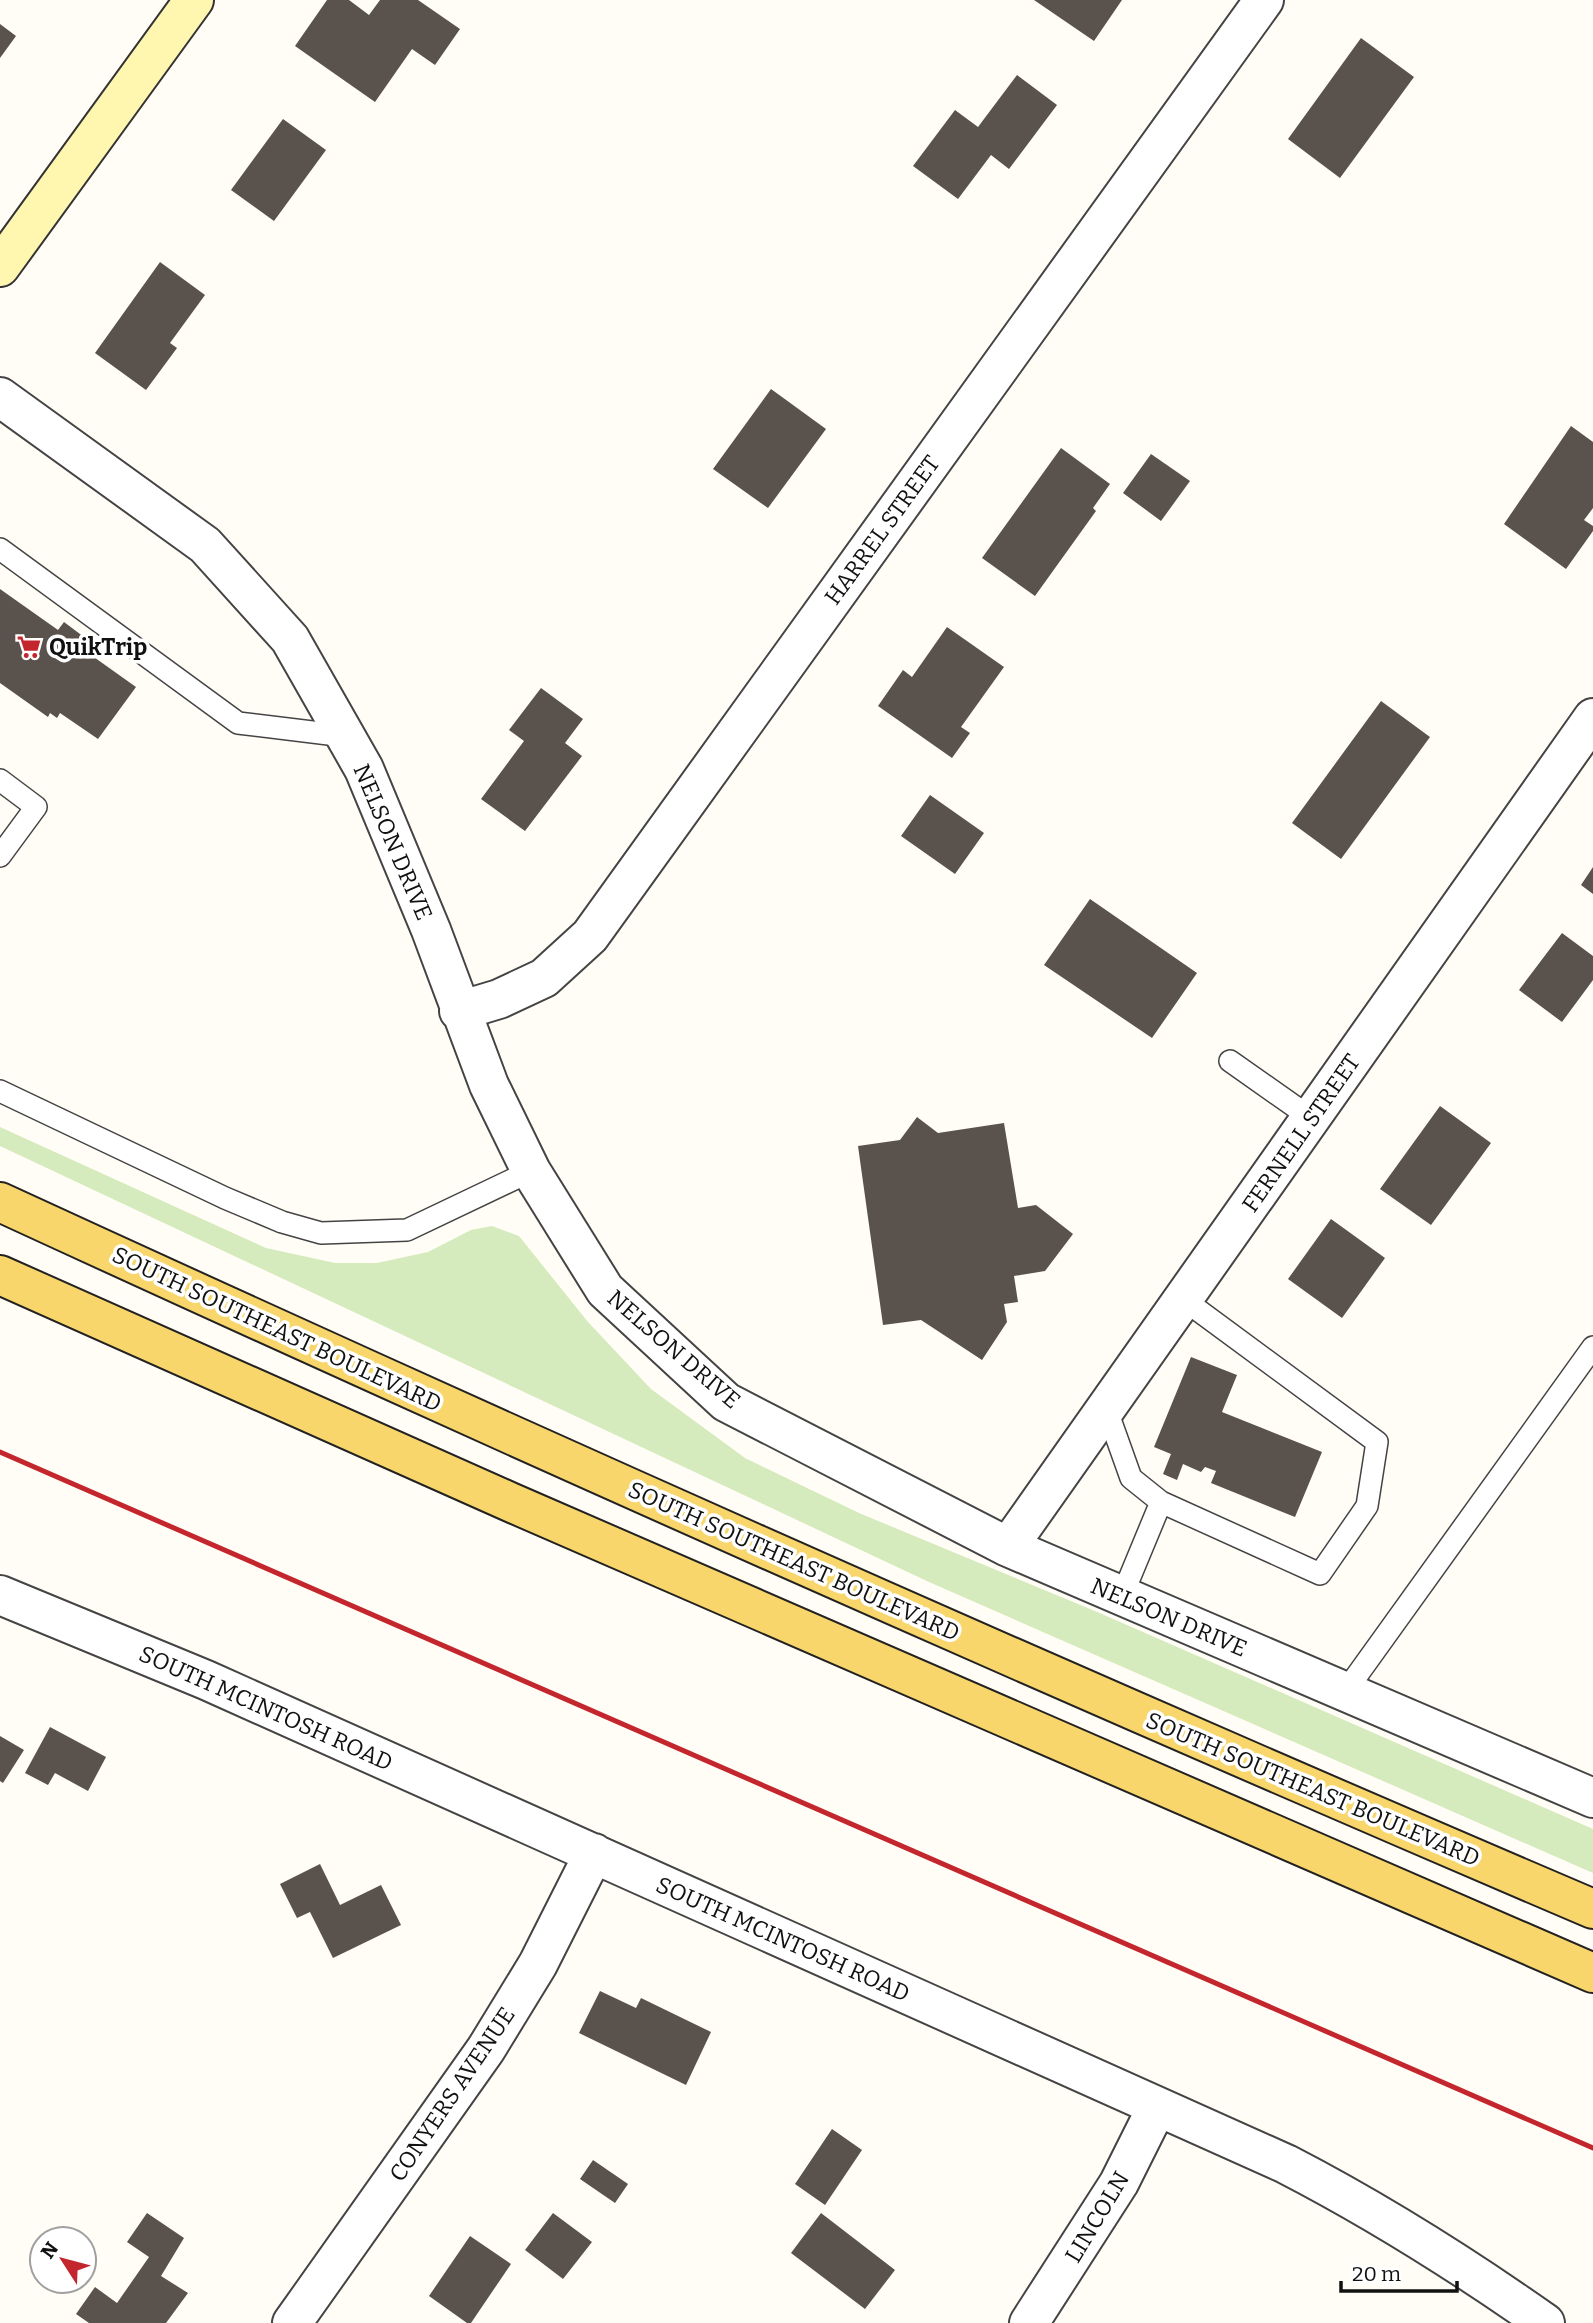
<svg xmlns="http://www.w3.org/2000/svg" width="1593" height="2323" font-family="Bitter,serif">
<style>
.green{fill:#d5ebbd}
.building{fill:#5a524d}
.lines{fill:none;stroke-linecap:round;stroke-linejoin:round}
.lane-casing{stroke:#444;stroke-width:24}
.street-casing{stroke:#444;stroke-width:42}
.secondary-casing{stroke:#333;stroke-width:42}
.primary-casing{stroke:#222;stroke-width:42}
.lane{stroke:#fff;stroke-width:21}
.street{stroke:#fff;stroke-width:38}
.secondary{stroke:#fff6b0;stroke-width:38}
.primary{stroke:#f9d66b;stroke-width:38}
.rail{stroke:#c4262e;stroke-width:5}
.labels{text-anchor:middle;stroke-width:7;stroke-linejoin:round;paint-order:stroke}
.street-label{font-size:23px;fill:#111;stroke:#fff}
.poi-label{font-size:23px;font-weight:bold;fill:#111;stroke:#fff;text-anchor:start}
</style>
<rect width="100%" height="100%" fill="#fffdf5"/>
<!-- green -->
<path class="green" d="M 0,1127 L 266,1248 L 335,1263 L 377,1263 L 428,1252 L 471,1230 L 492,1226 L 519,1236 L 588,1322 L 651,1389 L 745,1458 L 859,1513 L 1095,1611 L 1593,1829 L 1593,1873 L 929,1582 L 0,1146 Z"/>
<!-- building -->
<path class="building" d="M 327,0 L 349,0 L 369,15 L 380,0 L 418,0 L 460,29 L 435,65 L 412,49 L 375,102 L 295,46 Z
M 1034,0 L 1122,0 L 1094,41 Z
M 0,24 L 16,36 L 0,58 Z
M 1361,38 L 1414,77 L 1340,178 L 1288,139 Z
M 1017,75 L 1057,105 L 1009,169 L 991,155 L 958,199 L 913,166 L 955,110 L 978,127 Z
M 283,119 L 326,150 L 274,221 L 231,190 Z
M 160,262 L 205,295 L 170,343 L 177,348 L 146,390 L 95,353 Z
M 771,389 L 826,429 L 768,508 L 713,469 Z
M 1571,426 L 1593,442 L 1593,508 L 1584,520 L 1593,526 L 1593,531 L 1566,569 L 1504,524 Z
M 1061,448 L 1110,484 L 1093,508 L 1096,511 L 1035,596 L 982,558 Z
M 1151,454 L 1190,481 L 1161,521 L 1123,493 Z
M 0,589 L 58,630 L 64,622 L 96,646 L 91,655 L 136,687 L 98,739 L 60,713 L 57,718 L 50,713 L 48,717 L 0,683 Z
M 947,627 L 1004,667 L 961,727 L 970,733 L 952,758 L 878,706 L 903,670 L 912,677 Z
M 541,688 L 583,719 L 565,743 L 582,756 L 525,831 L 481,799 L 524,741 L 509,730 Z
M 1381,701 L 1430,737 L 1341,859 L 1292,823 Z
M 930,795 L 984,833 L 955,874 L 901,836 Z
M 1593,867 L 1593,894 L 1581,885 Z
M 1090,899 L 1197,973 L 1152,1038 L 1044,965 Z
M 1562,933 L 1593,956 L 1593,980 L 1562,1022 L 1519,990 Z
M 1440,1106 L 1491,1143 L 1431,1225 L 1380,1189 Z
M 917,1117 L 938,1133 L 1004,1123 L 1018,1208 L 1036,1205 L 1073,1234 L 1045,1271 L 1014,1276 L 1018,1302 L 1004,1304 L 1007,1322 L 982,1360 L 921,1320 L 883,1325 L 858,1146 L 900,1140 Z
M 1331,1219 L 1385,1258 L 1342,1318 L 1288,1279 Z
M 1191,1357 L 1237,1375 L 1222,1412 L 1322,1452 L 1295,1517 L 1211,1483 L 1216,1471 L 1205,1467 L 1201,1472 L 1183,1464 L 1177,1480 L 1163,1474 L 1171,1454 L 1154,1447 Z
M 50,1727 L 106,1757 L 88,1791 L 55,1773 L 48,1785 L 25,1773 Z
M 0,1736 L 24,1750 L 3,1783 L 0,1781 Z
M 320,1864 L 340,1905 L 381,1885 L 401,1925 L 333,1958 L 310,1912 L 297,1918 L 280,1884 Z
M 600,1991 L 636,2008 L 641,1998 L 711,2032 L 686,2085 L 579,2033 Z
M 832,2129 L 862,2150 L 825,2205 L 795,2184 Z
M 593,2160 L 628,2184 L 615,2203 L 580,2179 Z
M 147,2213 L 184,2238 L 161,2276 L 188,2293 L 166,2323 L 89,2323 L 76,2314 L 95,2287 L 117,2303 L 149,2257 L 127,2242 Z
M 553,2213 L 592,2242 L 563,2279 L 525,2250 Z
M 821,2213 L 895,2270 L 865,2309 L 791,2253 Z
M 470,2236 L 511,2264 L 471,2323 L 467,2323 L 429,2296 Z"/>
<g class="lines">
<!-- lane casing -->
<g class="lane-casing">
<path id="lane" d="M 0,549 L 238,723 L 345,736
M 0,780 L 36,807 L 0,856
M 1230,1061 L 1311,1118
M 0,1091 L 225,1198 L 282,1222 L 321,1233 L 407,1230 L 531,1171
M 1106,1408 L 1131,1478 L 1161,1502 L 1320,1574 L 1367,1506 L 1377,1442 L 1183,1299
M 1122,1596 L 1161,1502
M 1345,1692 L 1593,1347"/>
</g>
<!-- street casing -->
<g class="street-casing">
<path id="street" d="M 0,397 L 205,545 L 290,639 L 364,769 L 431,930 L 489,1085 L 531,1171 L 605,1290 L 726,1402 L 1008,1547 L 1593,1798
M 459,1011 L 499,999 L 544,978 L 590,936 L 1264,0
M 1008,1547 L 1593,718
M 0,1595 L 206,1680 L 1286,2164 C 1377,2211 1461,2264 1545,2323
M 292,2323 L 486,2049 L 538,1964 L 594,1853
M 1029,2323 L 1119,2183 L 1157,2107"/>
</g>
<!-- secondary casing -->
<g class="secondary-casing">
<path id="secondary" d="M 0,267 L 194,0"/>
</g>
<!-- primary casing -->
<g class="primary-casing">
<path id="primary" d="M 0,1202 C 528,1445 1059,1681 1593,1909
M 0,1275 L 510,1502 L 1593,1973"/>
</g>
<!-- lane -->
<use href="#lane" class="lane"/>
<!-- street -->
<use href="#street" class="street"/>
<!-- secondary -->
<use href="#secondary" class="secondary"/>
<!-- primary -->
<use href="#primary" class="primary"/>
<!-- rail -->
<path class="rail" d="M 0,1452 L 1593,2148"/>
</g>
<!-- icons -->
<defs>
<g id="supermarket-bare" transform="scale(1.89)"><path d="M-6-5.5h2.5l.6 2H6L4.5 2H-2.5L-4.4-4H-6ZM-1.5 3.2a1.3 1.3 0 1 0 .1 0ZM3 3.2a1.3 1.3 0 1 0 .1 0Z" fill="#c4262e" stroke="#fff" stroke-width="2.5" paint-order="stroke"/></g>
</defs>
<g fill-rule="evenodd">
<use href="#supermarket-bare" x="29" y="647"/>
</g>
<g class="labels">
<!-- street labels -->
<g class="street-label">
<text transform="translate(882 530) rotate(-54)" y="8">HARREL STREET</text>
<text transform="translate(393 842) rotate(67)" y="8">NELSON DRIVE</text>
<text transform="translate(1301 1133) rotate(-55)" y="8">FERNELL STREET</text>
<text transform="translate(277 1329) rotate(25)" y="8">SOUTH SOUTHEAST BOULEVARD</text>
<text transform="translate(674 1349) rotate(41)" y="8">NELSON DRIVE</text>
<text transform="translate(794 1561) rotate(24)" y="8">SOUTH SOUTHEAST BOULEVARD</text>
<text transform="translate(1169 1617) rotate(23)" y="8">NELSON DRIVE</text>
<text transform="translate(266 1708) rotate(24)" y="8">SOUTH MCINTOSH ROAD</text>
<text transform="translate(1313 1789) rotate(23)" y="8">SOUTH SOUTHEAST BOULEVARD</text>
<text transform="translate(783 1939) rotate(24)" y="8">SOUTH MCINTOSH ROAD</text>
<text transform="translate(452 2094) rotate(-56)" y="8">CONYERS AVENUE</text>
<text transform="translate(1097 2217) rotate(-59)" y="8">LINCOLN</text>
</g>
<!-- poi labels -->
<g class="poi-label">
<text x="49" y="655">QuikTrip</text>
</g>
</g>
<!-- north arrow -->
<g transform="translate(63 2260) rotate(306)"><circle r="33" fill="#ffffff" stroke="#a0a0a0" stroke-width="2"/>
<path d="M0-5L12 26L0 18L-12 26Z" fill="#c4262e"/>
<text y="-10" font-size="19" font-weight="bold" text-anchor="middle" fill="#111111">N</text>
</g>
<!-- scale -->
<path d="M1341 2281v10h116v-10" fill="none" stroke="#111111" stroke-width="3.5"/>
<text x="1352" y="2281" font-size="21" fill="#111111" stroke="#ffffff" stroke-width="5" paint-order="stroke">20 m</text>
</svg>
